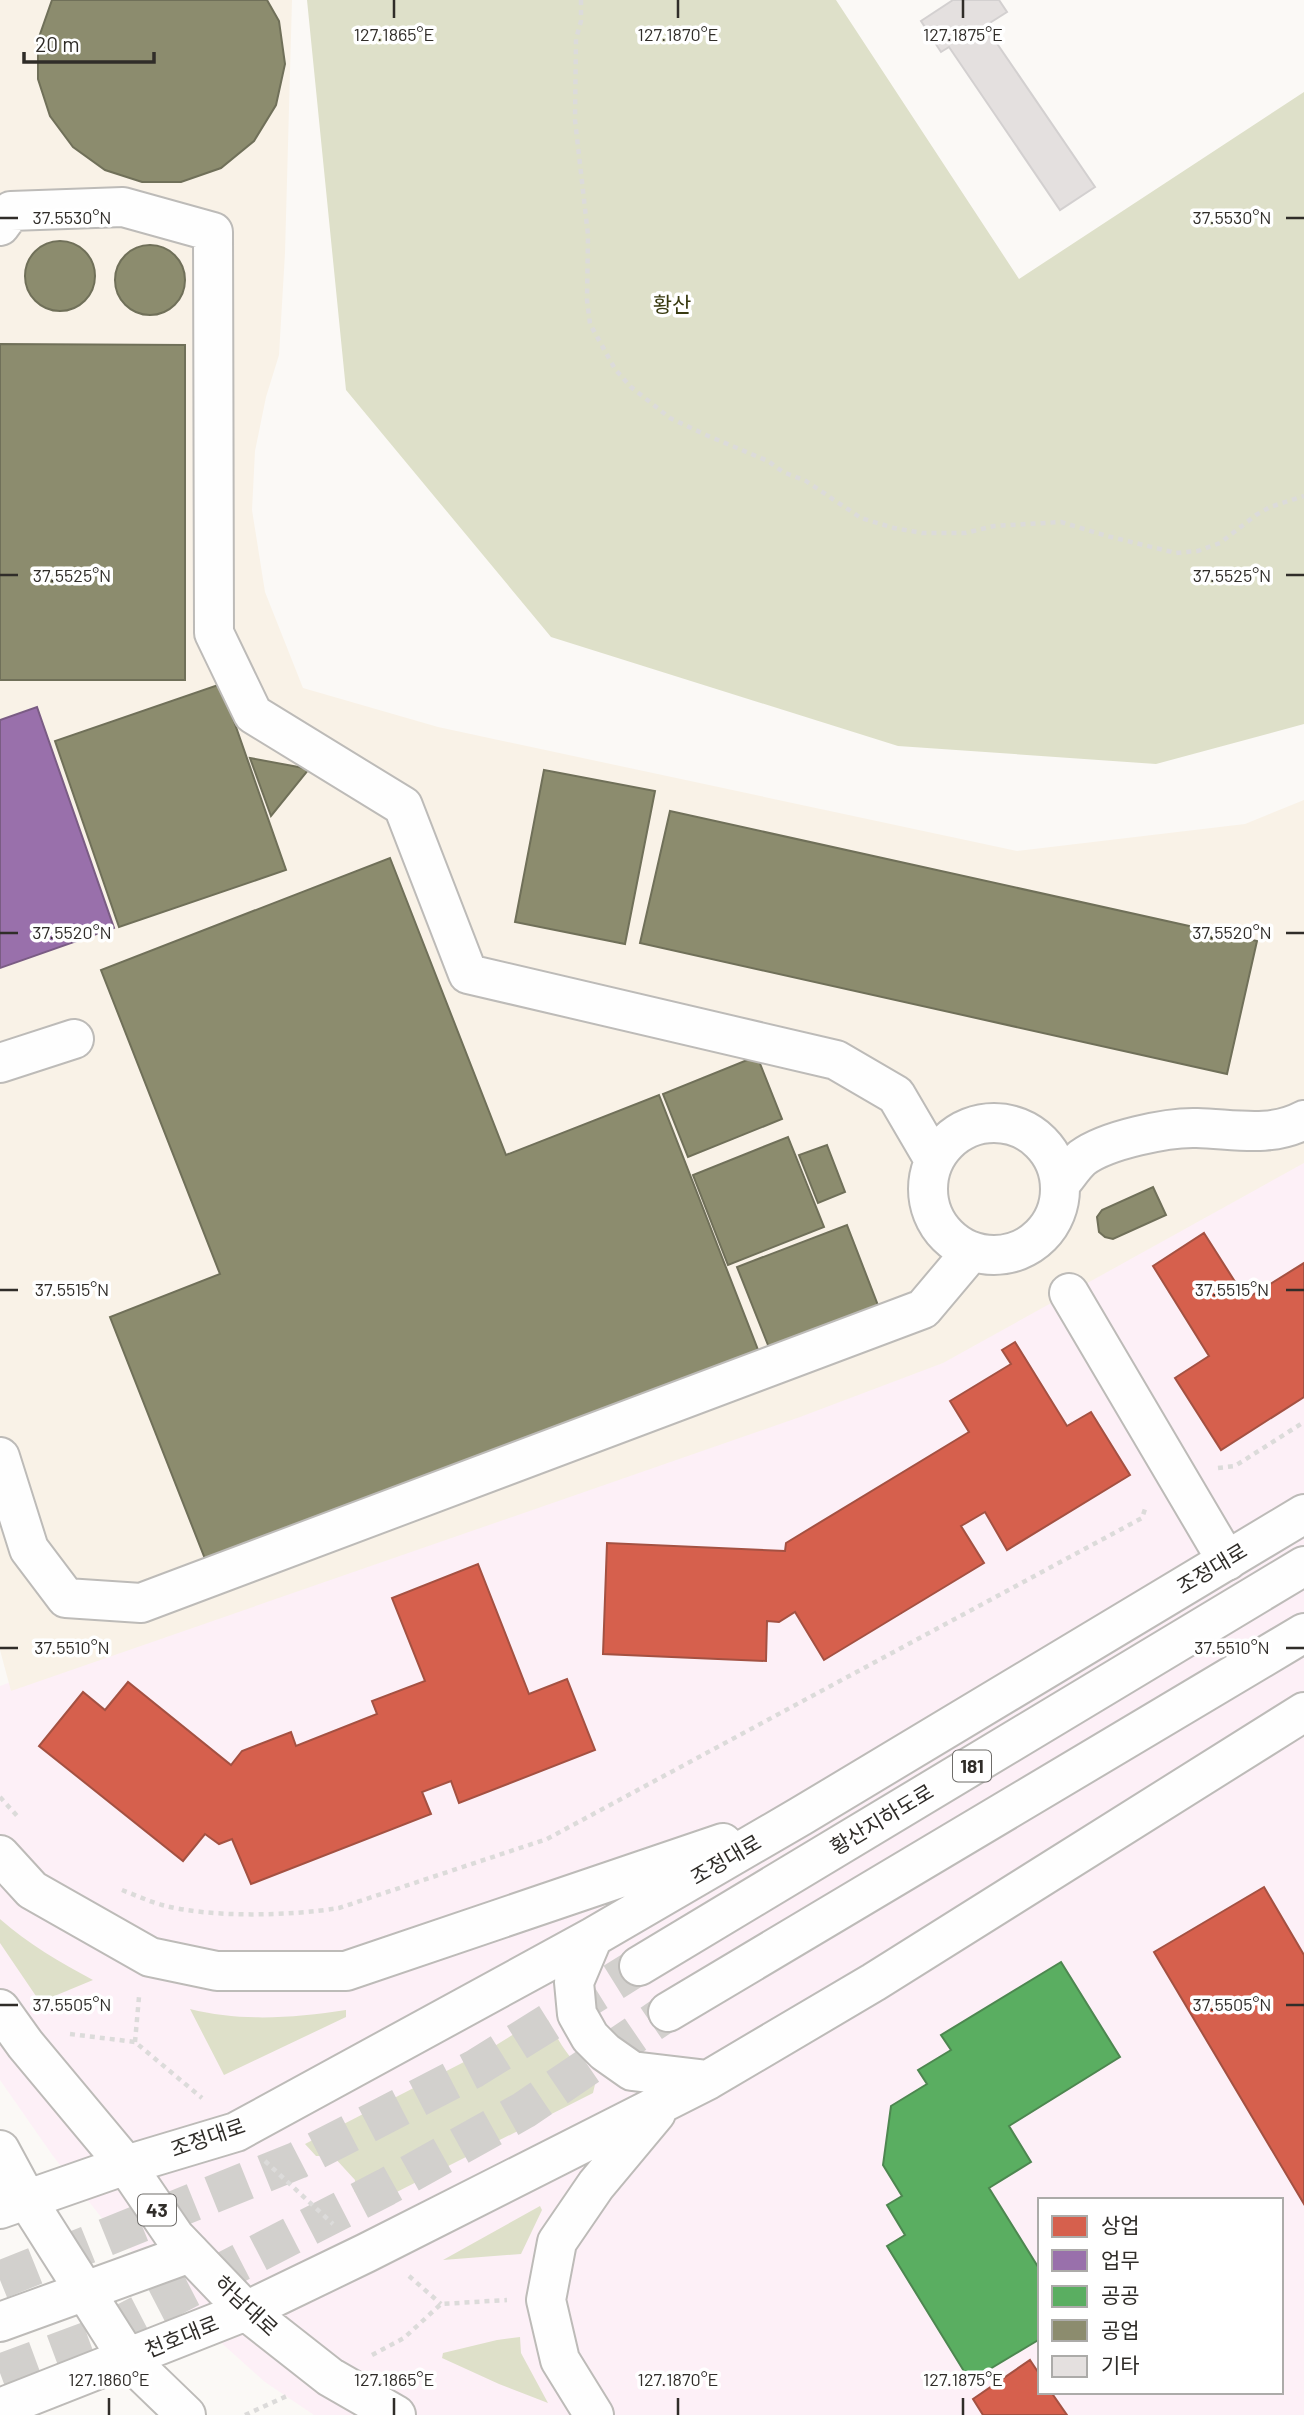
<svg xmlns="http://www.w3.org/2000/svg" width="1304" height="2415" font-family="Barlow,'Noto Sans KR',sans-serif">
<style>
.commercial{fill:#fdf0f7;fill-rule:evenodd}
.built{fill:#f9f2e7}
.green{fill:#dee0c9}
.shops{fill:#d6604d;stroke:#a45142;stroke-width:2}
.offices{fill:#9970ab;stroke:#7a5c84;stroke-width:2}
.public{fill:#5aae61;stroke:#4d8750;stroke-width:2}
.industry{fill:#8c8c6e;stroke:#707059;stroke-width:2}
.building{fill:#e4e0df;stroke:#d3d0d0;stroke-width:2}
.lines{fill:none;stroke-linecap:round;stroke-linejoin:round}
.major-tunnel{stroke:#d2d0cd;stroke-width:38;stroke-dasharray:38 19;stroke-linecap:butt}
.minor-casing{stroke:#bdbbb8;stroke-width:42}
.major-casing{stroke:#bdbbb8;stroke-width:42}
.path{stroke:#dcdbda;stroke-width:4.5;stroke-dasharray:5 5;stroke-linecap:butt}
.minor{stroke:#fefefe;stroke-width:38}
.major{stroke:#fefefe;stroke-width:38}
.ticks{fill:none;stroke:#302d29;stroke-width:2.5}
.labels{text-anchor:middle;stroke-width:7;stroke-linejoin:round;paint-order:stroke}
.shield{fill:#fff;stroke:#6e6c69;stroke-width:2}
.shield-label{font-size:19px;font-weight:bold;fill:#302d29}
.park-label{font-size:21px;fill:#383a10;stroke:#fff}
.street-label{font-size:21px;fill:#302d29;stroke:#fff}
.ticks-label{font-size:18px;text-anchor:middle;fill:#302d29;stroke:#fff;stroke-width:7;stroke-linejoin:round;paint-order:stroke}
</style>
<rect width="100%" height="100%" fill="#fbf9f6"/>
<!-- commercial -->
<path class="commercial" d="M 1304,1155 L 1304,2415 L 314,2415 L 265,2382 L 207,2330 L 153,2275 L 101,2217 L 53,2156 L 0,2080 L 0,1686 L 515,1493 ZM 1040,2200 L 1281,2200 L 1281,2392 L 1040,2392 Z"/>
<!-- built -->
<path class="built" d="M 0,0 L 292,0 L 285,253 L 279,355 L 266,397 L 255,451 L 252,510 L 265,592 L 303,688 L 438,727 L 1017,851 L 1245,824 L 1304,800 L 1304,1163 L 943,1363 L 800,1417 L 11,1691 L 0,1650 Z"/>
<!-- green -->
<path class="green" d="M 307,0 L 836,0 L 1019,279 L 1304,92 L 1304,724 L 1156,764 L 898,746 L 551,637 L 346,390 Z
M 0,1919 C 28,1944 60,1962 93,1980 L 40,2002 L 0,1943 Z
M 190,2009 C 241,2022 294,2018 346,2010 L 346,2017 L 224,2075 Z
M 538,2019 L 548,2020 C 562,2048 570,2061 596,2080 L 593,2093 L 371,2205 L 354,2191 L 355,2180 L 333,2156 L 316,2156 L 305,2144 L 493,2047 Z
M 540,2206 L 542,2210 L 521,2254 L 443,2260 Z
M 520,2337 L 521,2353 L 548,2403 L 499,2384 L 442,2358 L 443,2353 L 497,2340 Z"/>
<!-- shops -->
<path class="shops" d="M 1204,1233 L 1246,1299 L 1304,1263 L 1304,1397 L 1221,1450 L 1175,1378 L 1209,1356 L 1153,1266 Z
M 1015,1342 L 1067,1426 L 1091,1412 L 1130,1475 L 1007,1550 L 985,1512 L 961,1526 L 984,1563 L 824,1660 L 795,1612 L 779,1622 L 767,1621 L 766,1661 L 603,1654 L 607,1543 L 785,1551 L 786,1543 L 969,1432 L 950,1401 L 1011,1364 L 1002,1350 Z
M 478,1564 L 529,1694 L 567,1679 L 595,1750 L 459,1803 L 451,1781 L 422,1792 L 431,1814 L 251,1884 L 232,1839 L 219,1844 L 205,1834 L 183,1861 L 39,1746 L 83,1692 L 105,1710 L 128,1682 L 231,1765 L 242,1751 L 291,1732 L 296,1746 L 377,1714 L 372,1701 L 425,1681 L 392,1598 Z
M 1264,1887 L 1304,1955 L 1304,2204 L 1154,1952 Z
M 1030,2360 L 1040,2375 L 1040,2392 L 1051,2392 L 1067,2415 L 983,2415 L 973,2399 Z"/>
<!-- offices -->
<path class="offices" d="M 37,707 L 114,928 L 0,968 L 0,720 Z"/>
<!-- public -->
<path class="public" d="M 1061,1962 L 1120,2057 L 1009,2126 L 1031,2162 L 989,2188 L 1040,2270 L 1040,2339 L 970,2381 L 887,2246 L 905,2235 L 887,2205 L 902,2196 L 883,2165 L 891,2106 L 927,2084 L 918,2070 L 951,2050 L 941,2035 Z"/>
<!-- industry -->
<path class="industry" d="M 52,0 L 267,0 L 279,21 L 285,64 L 276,105 L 254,141 L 221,168 L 181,182 L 142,182 L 105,170 L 73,147 L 50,116 L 38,79 L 38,40 Z
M25 276a35 35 0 1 1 70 0a35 35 0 1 1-70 0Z
M115 280a35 35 0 1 1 70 0a35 35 0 1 1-70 0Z
M 0,344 L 185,345 L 185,680 L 0,680 Z
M 221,684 L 286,870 L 119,927 L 55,741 Z
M 250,758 L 309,769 L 271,816 Z
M 544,770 L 655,791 L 625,944 L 515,922 Z
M 670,811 L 1257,941 L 1227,1074 L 640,943 Z
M 390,858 L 506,1155 L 659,1095 L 760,1355 L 209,1569 L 110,1317 L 220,1274 L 101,970 Z
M 757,1056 L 782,1119 L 688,1157 L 663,1094 Z
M 788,1137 L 824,1227 L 728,1265 L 693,1175 Z
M 827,1145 L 845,1192 L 818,1203 L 799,1155 Z
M 1153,1187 L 1166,1215 L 1113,1239 L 1105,1237 L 1099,1232 L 1097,1217 L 1102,1210 Z
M 847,1225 L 879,1308 L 770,1350 L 737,1267 Z"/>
<!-- building -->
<path class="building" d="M 953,0 L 999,0 L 1007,12 L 985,26 L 1095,187 L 1060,210 L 949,47 L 941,52 L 921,21 Z"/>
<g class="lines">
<!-- major-tunnel -->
<path class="major-tunnel" d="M 0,2280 L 298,2160 L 474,2069 L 639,1966
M 0,2373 L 92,2339 L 386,2187 L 524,2110 L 668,2012"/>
<!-- minor casing -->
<g class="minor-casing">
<path id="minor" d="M 0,226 L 11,211 L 123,207 L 213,232 L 214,633 L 253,714 L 403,806 L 468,974 L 836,1060 L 896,1095 L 934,1160
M 0,1063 L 74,1039
M928 1189a66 66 0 1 1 132 0a66 66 0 1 1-132 0Z
M 1061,1183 C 1068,1175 1074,1165 1082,1158 C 1106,1140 1168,1127 1197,1128 C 1234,1129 1270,1138 1304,1120
M 1069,1293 L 1227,1561
M 0,1457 L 29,1549 L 66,1598 L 141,1603 L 923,1309 L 971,1252
M 0,2322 L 190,2253"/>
</g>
<!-- major casing -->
<g class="major-casing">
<path id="major" d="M 0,1855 L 32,1890 L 150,1957 L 217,1971 L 346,1971 L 723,1843
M 593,1937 L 574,1982 L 577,2014 L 590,2037 L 605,2052 L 632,2071 L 708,2080
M 639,1966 L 1304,1566
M 0,2009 L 25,2044 L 126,2165 L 175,2237 L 246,2311 L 330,2377 L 396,2415
M 668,2012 L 1304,1633
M 0,2150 L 27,2200 L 128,2359 L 186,2415
M 0,2209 L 126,2165 L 236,2132 L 593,1937 L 801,1816 L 1304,1514
M 0,2408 L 246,2311 L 366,2253 L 708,2080 L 874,1982 L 1304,1712
M 594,2415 L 560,2360 L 546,2300 L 557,2242 L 596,2185 L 656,2113"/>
</g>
<!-- path -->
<path class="path" d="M 581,0 L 581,21 L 576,39 L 575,120 L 588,235 L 587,300 L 590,324 L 615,369 L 631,387 L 670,418 L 706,435 L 768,461 L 783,472 L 806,481 L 861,518 L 894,528 L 922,533 L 965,533 L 994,526 L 1061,522 L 1107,536 L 1176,553 L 1198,551 L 1220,543 L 1256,515 L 1270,507 L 1304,496
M 1218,1468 L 1235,1466 L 1304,1422
M 0,1797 L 18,1817
M 122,1890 C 135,1895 148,1901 162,1905 C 210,1918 290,1916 339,1908 L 547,1839 L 1142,1518 L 1146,1506
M 70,2034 L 135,2042 L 202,2098
M 135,2042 L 139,1997
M 265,2161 L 333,2224
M 409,2276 L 441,2304
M 372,2355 L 404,2338 L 441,2304 L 507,2300
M 245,2415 L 289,2395"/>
<!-- minor -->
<use href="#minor" class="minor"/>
<!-- major -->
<use href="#major" class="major"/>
</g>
<!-- ticks -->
<path class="ticks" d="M 394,0 L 394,18M 678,0 L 678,18M 963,0 L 963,18M 0,218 L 18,218M 1286,218 L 1304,218M 0,575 L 18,575M 1286,575 L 1304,575M 0,933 L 18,933M 1286,933 L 1304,933M 0,1290 L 18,1290M 1286,1290 L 1304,1290M 0,1648 L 18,1648M 1286,1648 L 1304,1648M 0,2005 L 18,2005M 1286,2005 L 1304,2005M 109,2398 L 109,2415M 394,2398 L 394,2415M 678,2398 L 678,2415M 963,2398 L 963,2415"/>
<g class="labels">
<!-- shield labels -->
<g class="shield">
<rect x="953" y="1750.5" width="38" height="31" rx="5"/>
<rect x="138" y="2194.5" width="38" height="31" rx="5"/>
</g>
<g class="shield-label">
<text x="972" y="1773">181</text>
<text x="157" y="2217">43</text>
</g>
<!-- park labels -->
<g class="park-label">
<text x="672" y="312">황산</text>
</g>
<!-- street labels -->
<g class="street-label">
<text transform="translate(1212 1569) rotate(-31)" y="7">조정대로</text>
<text transform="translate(882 1820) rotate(-31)" y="7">황산지하도로</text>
<text transform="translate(726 1860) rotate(-30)" y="7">조정대로</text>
<text transform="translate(208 2138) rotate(-19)" y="7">조정대로</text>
<text transform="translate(246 2306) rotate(43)" y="7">하남대로</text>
<text transform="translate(182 2337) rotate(-22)" y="7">천호대로</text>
</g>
</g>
<g class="ticks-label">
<text x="394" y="41">127.1865°E</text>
<text x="678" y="41">127.1870°E</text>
<text x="963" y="41">127.1875°E</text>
<text x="72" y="224">37.5530°N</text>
<text x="1232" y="224">37.5530°N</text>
<text x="72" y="582">37.5525°N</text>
<text x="1232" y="582">37.5525°N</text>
<text x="72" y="939">37.5520°N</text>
<text x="1232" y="939">37.5520°N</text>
<text x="72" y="1296">37.5515°N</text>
<text x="1232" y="1296">37.5515°N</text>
<text x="72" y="1654">37.5510°N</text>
<text x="1232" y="1654">37.5510°N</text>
<text x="72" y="2011">37.5505°N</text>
<text x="1232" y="2011">37.5505°N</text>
<text x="109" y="2386">127.1860°E</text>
<text x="394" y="2386">127.1865°E</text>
<text x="678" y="2386">127.1870°E</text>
<text x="963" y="2386">127.1875°E</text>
</g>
<!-- legend -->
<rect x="1038" y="2198" width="245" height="196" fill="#ffffff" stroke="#acaba9" stroke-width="2"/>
<rect x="1052" y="2216" width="35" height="21" fill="#d6604d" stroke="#acaba9" stroke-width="2"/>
<text x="1101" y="2233" font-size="21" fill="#302d29">상업</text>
<rect x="1052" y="2250" width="35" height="21" fill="#9970ab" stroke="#acaba9" stroke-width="2"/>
<text x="1101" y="2268" font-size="21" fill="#302d29">업무</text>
<rect x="1052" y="2286" width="35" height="21" fill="#5aae61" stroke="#acaba9" stroke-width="2"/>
<text x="1101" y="2303" font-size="21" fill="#302d29">공공</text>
<rect x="1052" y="2320" width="35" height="21" fill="#8c8c6e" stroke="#acaba9" stroke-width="2"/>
<text x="1101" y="2338" font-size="21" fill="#302d29">공업</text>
<rect x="1052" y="2356" width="35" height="21" fill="#e4e0df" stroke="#acaba9" stroke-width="2"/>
<text x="1101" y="2373" font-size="21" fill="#302d29">기타</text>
<!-- scale -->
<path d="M24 52v10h130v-10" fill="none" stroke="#302d29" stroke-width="3.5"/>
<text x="35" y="52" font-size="21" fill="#302d29" stroke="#ffffff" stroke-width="5" paint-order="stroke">20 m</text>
</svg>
